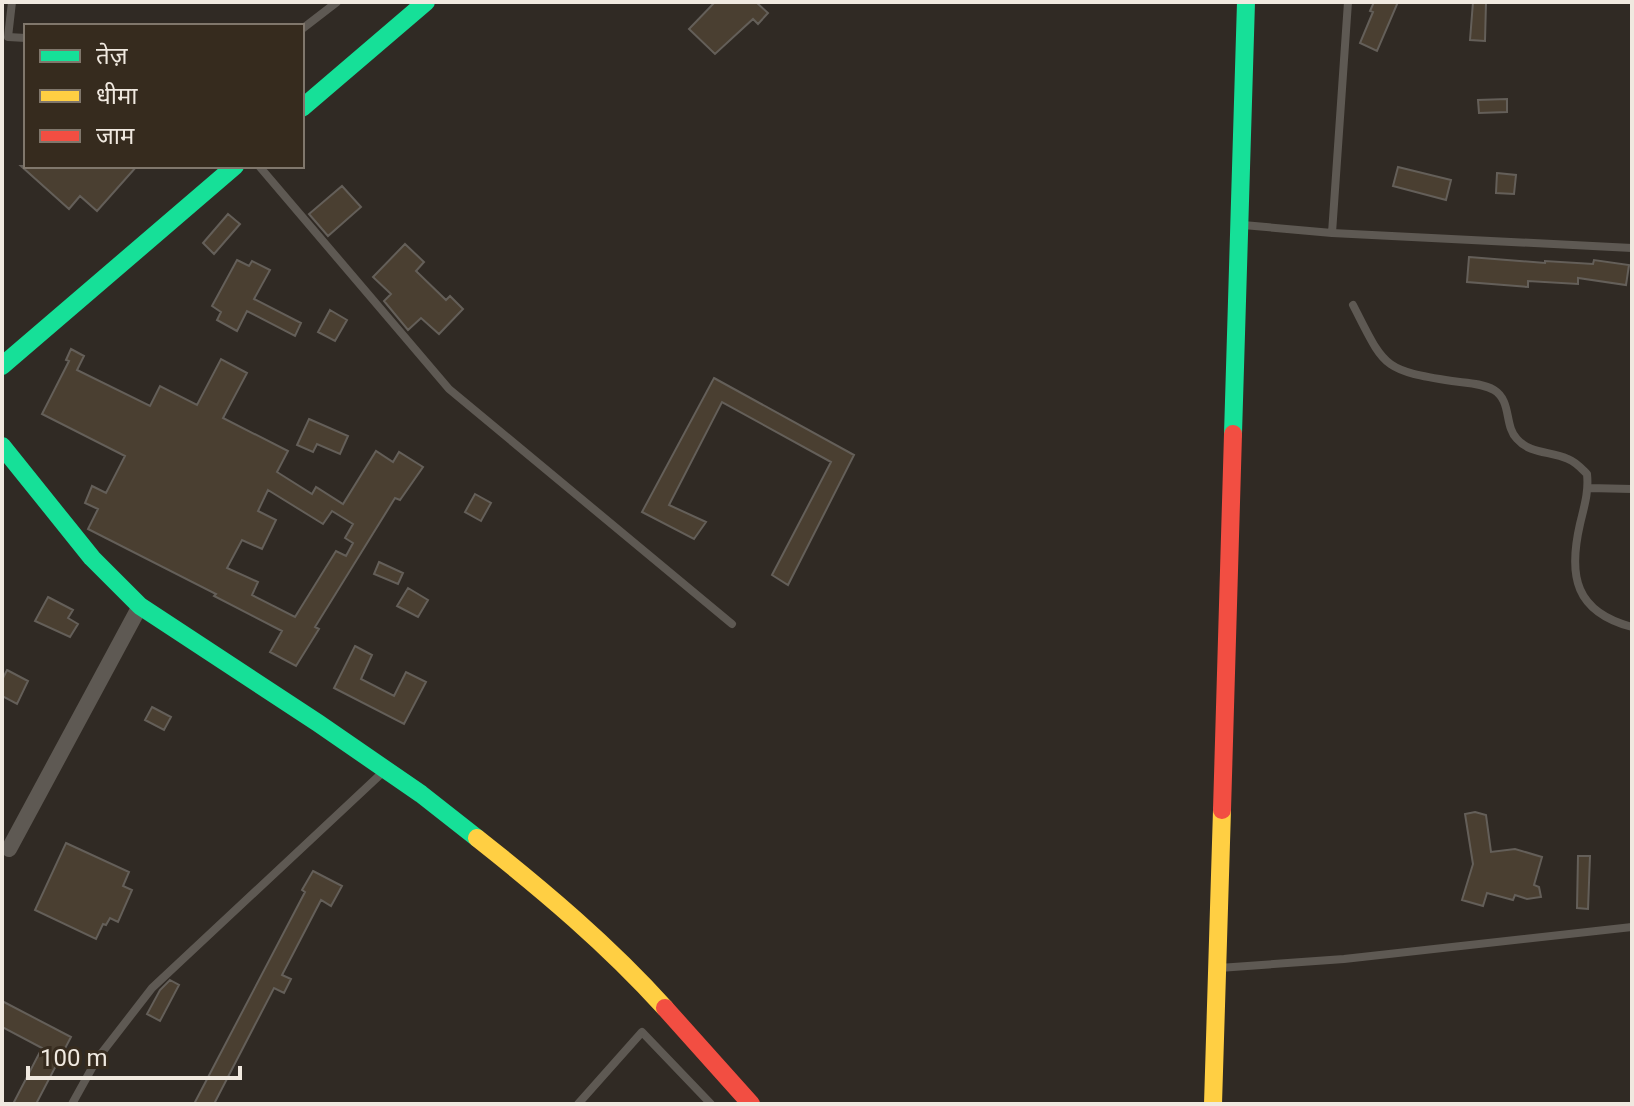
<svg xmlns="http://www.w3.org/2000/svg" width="1634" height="1106" font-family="Roboto,'Noto Sans Devanagari',sans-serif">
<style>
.building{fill:#4a3f31;stroke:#645f59;stroke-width:2;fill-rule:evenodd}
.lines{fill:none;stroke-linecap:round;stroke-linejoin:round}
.lane{stroke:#5e5953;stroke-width:8}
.street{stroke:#5e5953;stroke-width:16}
.fast{stroke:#16e098;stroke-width:18}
.slow{stroke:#ffcf43;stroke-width:18}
.jam{stroke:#f24e42;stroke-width:18}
</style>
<rect width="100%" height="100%" fill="#302a24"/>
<!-- building -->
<path class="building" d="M 715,2 L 756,2 L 768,13 L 758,24 L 753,19 L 715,54 L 689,29 Z
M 1374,2 L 1398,2 L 1377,51 L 1360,43 L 1373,12 L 1370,11 Z
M 1473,2 L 1486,2 L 1485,41 L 1470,40 Z
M 1507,99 L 1507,112 L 1479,113 L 1478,100 Z
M 21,166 L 137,166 L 97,211 L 80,196 L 69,209 Z
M 1398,167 L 1451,180 L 1446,200 L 1393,186 Z
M 1497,173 L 1516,175 L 1514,194 L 1496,193 Z
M 342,186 L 361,207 L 328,236 L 309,214 Z
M 228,214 L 240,224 L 214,254 L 203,243 Z
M 405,244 L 424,262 L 416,271 L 446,300 L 450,296 L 463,309 L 439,334 L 421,318 L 408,330 L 384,301 L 391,294 L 373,277 Z
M 1469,257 L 1545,263 L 1545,261 L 1593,264 L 1594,260 L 1629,265 L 1626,285 L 1578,278 L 1578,284 L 1528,281 L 1528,287 L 1467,282 Z
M 237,260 L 249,266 L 252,261 L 270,270 L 254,299 L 301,323 L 295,336 L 247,311 L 237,331 L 217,320 L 221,312 L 212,306 Z
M 330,310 L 347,320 L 335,341 L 318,332 Z
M 71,349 L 84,356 L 77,370 L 150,406 L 160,386 L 197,405 L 221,359 L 247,373 L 223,418 L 288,451 L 277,472 L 312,494 L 316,487 L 343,504 L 376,451 L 393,462 L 399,452 L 423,467 L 400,500 L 395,498 L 315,627 L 319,629 L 296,666 L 270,652 L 282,631 L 214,596 L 216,594 L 88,529 L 98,509 L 85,503 L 92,486 L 106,493 L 125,456 L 42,414 L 69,361 L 66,360 ZM 268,490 L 323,524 L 332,511 L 353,524 L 345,538 L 353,543 L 346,556 L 336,551 L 295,617 L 252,595 L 258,582 L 227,568 L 242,540 L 262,549 L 276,520 L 258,511 Z
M 714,378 L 854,455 L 788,585 L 772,575 L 831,462 L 722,402 L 669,505 L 706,522 L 694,539 L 642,512 Z
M 309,419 L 348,436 L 340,454 L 317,444 L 313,452 L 297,445 Z
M 475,494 L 491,503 L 481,521 L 465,512 Z
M 379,562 L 403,573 L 398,584 L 374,574 Z
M 408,588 L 428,600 L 418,617 L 397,606 Z
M 48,597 L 73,610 L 68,618 L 78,624 L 70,637 L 35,621 Z
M 355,646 L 372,655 L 361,679 L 394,696 L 406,672 L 426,682 L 404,724 L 334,688 Z
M 7,670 L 28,681 L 17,704 L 2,696 L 2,680 Z
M 152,707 L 171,717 L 164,730 L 145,720 Z
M 1475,812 L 1486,815 L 1491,852 L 1515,849 L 1542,857 L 1534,885 L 1539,887 L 1541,897 L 1527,899 L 1515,895 L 1513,900 L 1487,893 L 1483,906 L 1462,900 L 1473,864 L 1465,814 Z
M 66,843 L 129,872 L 123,886 L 132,890 L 118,922 L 110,918 L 106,925 L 103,924 L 96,939 L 35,910 Z
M 1578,856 L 1590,856 L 1588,909 L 1577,908 Z
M 313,871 L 342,886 L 331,906 L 321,900 L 282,975 L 291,979 L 284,993 L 274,988 L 214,1104 L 194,1104 L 305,892 L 302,890 Z
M 170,980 L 179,985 L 160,1021 L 147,1014 L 160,990 Z
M 2,1001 L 71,1037 L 36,1104 L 13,1104 L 42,1048 L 2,1027 Z"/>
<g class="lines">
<!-- lane -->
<path class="lane" d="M 12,2 L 8,37 L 26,38
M 302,29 L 337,2
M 259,166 L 449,389 L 732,624
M 1243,225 L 1332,233 L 1632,248
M 1332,233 L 1348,2
M 1353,305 C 1385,367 1381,370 1452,381 C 1466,383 1482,383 1494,390 C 1512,401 1504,426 1517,439 C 1530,454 1551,451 1568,459 C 1576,462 1581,468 1587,474 C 1589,492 1584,507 1580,524 C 1568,576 1575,612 1632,627
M 1589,488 L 1632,489
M 1219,968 L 1344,959 L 1632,927
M 72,1104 L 97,1059 L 152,988 L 382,773
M 578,1104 L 642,1032 L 711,1104"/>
<!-- street -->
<path class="street" d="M 9,849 L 140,606"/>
<!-- fast -->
<path class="fast" d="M 302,108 L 426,2
M 2,366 L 235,166
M 1233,434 L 1246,2
M 2,446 L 92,558 L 140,606 L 318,723 L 421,794 L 477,838"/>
<!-- slow -->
<path class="slow" d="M 477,838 C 544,891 608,945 665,1008
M 1213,1104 L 1222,810"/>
<!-- jam -->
<path class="jam" d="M 1222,810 L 1233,434
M 665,1008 L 751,1104"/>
</g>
<!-- border -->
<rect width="1634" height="1106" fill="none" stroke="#f0e9e0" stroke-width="8"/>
<!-- legend -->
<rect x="24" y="24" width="280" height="144" fill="#362b1e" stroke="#80776c" stroke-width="2"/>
<rect x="40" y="50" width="40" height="12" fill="#16e098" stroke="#80776c" stroke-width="2"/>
<text x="96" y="64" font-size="24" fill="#f0e9e0">तेज़</text>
<rect x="40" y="90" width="40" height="12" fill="#ffcf43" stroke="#80776c" stroke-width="2"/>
<text x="96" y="104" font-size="24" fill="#f0e9e0">धीमा</text>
<rect x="40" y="130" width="40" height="12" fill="#f24e42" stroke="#80776c" stroke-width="2"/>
<text x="96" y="144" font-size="24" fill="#f0e9e0">जाम</text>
<!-- scale -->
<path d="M28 1066v12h212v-12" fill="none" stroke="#f0e9e0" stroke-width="4"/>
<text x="40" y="1066" font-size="24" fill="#f0e9e0" stroke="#362b1e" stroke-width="6" paint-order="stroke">100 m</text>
</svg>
